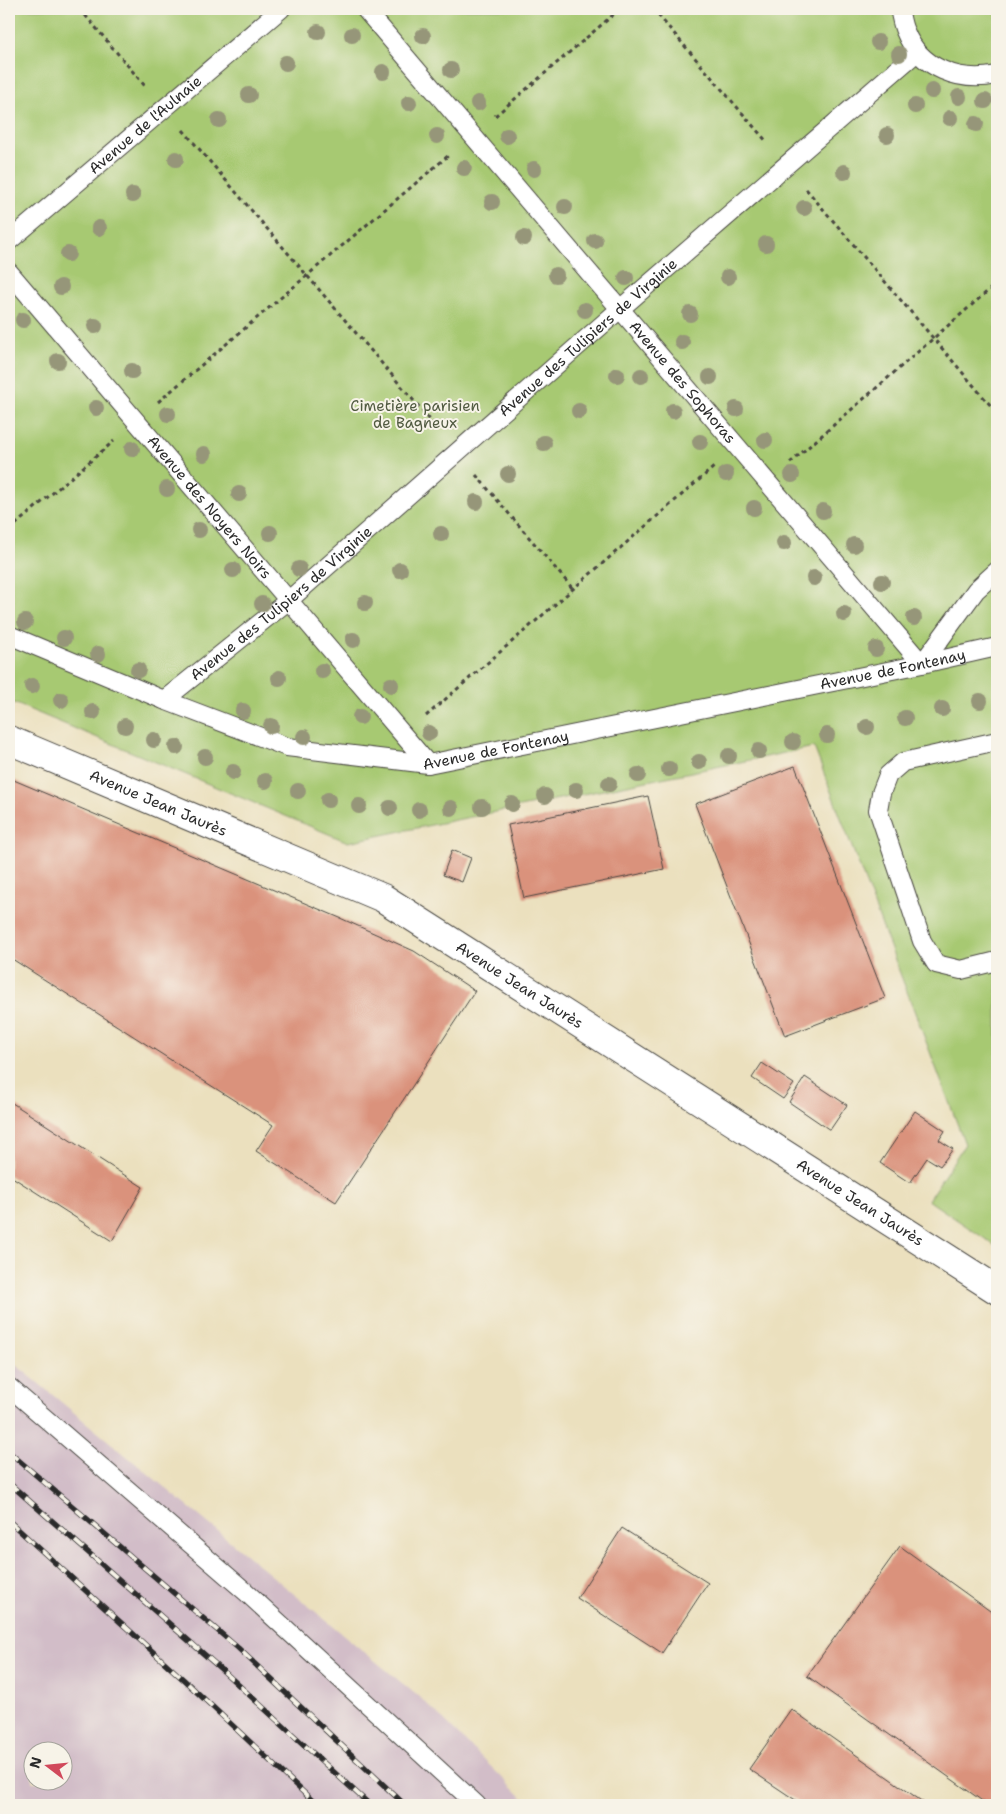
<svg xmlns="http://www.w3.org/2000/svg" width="1006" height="1814" font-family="'Shantell Sans',sans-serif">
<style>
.industrial{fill:#d2bdc8;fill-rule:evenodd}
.green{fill:#a7c972;stroke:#697a4e}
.building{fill:#da927b}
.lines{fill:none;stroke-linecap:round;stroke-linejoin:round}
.service-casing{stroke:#484641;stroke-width:20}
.tertiary-casing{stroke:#484641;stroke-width:30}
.path{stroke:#484641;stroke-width:3;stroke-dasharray:4 4;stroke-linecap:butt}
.service{stroke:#fff;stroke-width:18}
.tertiary{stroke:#fff;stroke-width:28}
.rail-casing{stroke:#2b2b2b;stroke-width:5.5}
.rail{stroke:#f7f3e8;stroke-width:4;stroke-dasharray:11;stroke-linecap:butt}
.tree{fill:#969679}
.labels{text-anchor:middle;stroke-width:4;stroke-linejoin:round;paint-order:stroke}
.street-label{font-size:15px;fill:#2b2b2b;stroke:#f7f3e8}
.park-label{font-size:15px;fill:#505a40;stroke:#f7f3e8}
</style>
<rect width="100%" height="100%" fill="#f7f3e8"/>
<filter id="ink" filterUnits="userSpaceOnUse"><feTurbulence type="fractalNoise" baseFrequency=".02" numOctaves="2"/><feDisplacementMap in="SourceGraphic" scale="10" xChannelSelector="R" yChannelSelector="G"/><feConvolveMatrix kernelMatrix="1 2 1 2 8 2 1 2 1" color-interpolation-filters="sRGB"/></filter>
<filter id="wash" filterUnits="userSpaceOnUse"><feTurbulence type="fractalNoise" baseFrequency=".0096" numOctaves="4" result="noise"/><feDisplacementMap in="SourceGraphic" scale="20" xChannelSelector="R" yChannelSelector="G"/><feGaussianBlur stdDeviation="1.12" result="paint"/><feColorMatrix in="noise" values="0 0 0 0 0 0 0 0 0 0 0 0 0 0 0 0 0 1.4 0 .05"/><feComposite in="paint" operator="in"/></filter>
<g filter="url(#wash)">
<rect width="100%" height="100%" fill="#ebe0be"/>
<!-- industrial -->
<path class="industrial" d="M 9,1359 L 425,1702 L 530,1805 L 9,1805 ZM 32,1752 L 62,1752 L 62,1782 L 32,1782 Z"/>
<!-- green -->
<path class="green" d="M 9,9 L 997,9 L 997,1247 L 928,1200 L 965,1144 L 814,747 L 348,842 L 9,701 Z"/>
<g id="blocks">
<!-- building -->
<path class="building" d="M 795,766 L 885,998 L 785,1036 L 695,804 Z
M 9,778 L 340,918 L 414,951 L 475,991 L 336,1202 L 256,1151 L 273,1125 L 9,957 Z
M 648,796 L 664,869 L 524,898 L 508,825 Z
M 452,850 L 471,858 L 462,882 L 443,875 Z
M 762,1063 L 794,1084 L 783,1099 L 752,1078 Z
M 805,1077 L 847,1105 L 830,1130 L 789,1102 Z
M 9,1101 L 143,1187 L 112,1241 L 9,1175 Z
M 915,1111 L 945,1131 L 939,1140 L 953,1149 L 940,1166 L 927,1158 L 910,1183 L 880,1163 Z
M 622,1528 L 708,1583 L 662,1653 L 577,1598 Z
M 900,1546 L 997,1616 L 997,1805 L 988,1805 L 807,1676 Z
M 791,1709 L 927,1805 L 794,1805 L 797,1801 L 749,1769 Z"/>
</g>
</g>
<g filter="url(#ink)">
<use href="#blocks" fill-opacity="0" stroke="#484641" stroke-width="1"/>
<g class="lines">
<!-- service casing -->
<g class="service-casing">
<g id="service">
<path id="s1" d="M 365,9 L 922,664 L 976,590 L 997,571"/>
<path d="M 899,9 C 901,16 902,25 905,31 C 920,69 960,83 997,75"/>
<path id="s2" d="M 9,241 L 281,9"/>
<path id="s3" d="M 9,272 L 428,764"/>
<path id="s4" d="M 9,635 L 164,700 L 287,747 L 428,764 L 922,664 L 997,647"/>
<path id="s5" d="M 164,700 L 289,600 L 620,309 L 917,52"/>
<path d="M 997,741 L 903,762 L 888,775 L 881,793 L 878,810 L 922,941 L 936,964 L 961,970 L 997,961"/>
<path d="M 9,1387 L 246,1592 L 477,1805"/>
</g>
</g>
<!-- tertiary casing -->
<g class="tertiary-casing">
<g id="tertiary">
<path id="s6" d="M 9,740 L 383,898 L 997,1290"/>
</g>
</g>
<!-- path -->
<path class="path" d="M 80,9 L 145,86
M 653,9 L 767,142
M 495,116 L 620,9
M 183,130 L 437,428
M 806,189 L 997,413
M 158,402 L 449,155
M 790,463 L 997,283
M 476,475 L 573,589
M 9,530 L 114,441
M 426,716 L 714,467"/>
<!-- service -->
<use href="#service" class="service"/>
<!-- tertiary -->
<use href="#tertiary" class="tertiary"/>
<!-- rail casing -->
<g class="rail-casing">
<path id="rail" d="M 9,1452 L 238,1648 L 405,1805
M 9,1483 L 221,1669 L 370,1805
M 9,1521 L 184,1680 L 317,1805"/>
</g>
<!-- rail -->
<use href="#rail" class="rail"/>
</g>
<!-- trees -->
<g class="tree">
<circle cx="318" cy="32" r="8"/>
<circle cx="352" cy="35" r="8"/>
<circle cx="423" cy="36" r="8"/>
<circle cx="878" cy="42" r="8"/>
<circle cx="899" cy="54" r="8"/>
<circle cx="286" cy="63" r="8"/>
<circle cx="451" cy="70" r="8"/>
<circle cx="383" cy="72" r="8"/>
<circle cx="932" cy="91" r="8"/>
<circle cx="249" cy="95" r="8"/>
<circle cx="959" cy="97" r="8"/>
<circle cx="985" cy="101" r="8"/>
<circle cx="409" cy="103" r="8"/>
<circle cx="478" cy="103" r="8"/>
<circle cx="915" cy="106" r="8"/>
<circle cx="950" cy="118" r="8"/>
<circle cx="219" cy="120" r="8"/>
<circle cx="976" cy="124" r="8"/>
<circle cx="887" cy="135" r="8"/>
<circle cx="437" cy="136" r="8"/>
<circle cx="507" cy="136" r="8"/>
<circle cx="176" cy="159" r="8"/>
<circle cx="464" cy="168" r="8"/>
<circle cx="534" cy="169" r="8"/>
<circle cx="844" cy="172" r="8"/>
<circle cx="133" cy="195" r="8"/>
<circle cx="492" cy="202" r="8"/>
<circle cx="565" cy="207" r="8"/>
<circle cx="804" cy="208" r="8"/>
<circle cx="99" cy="228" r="8"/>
<circle cx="524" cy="238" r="8"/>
<circle cx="595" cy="241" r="8"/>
<circle cx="766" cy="244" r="8"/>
<circle cx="68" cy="254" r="8"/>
<circle cx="556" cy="275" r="8"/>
<circle cx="728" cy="277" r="8"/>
<circle cx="626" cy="278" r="8"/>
<circle cx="61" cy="287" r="8"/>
<circle cx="585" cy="310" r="8"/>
<circle cx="690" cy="314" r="8"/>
<circle cx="23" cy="320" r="8"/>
<circle cx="95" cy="326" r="8"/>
<circle cx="682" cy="342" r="8"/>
<circle cx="58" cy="361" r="8"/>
<circle cx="132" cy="371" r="8"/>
<circle cx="617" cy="375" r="8"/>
<circle cx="641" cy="376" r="8"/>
<circle cx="710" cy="377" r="8"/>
<circle cx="96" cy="408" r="8"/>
<circle cx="736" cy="409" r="8"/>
<circle cx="579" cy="411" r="8"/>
<circle cx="673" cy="411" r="8"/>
<circle cx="168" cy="414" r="8"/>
<circle cx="765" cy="440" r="8"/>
<circle cx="700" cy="442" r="8"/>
<circle cx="544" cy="443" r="8"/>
<circle cx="132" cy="449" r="8"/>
<circle cx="204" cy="454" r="8"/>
<circle cx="508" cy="474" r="8"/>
<circle cx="726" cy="474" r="8"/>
<circle cx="792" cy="475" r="8"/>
<circle cx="167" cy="489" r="8"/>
<circle cx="239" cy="494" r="8"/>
<circle cx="476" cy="502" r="8"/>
<circle cx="754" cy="508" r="8"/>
<circle cx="823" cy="511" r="8"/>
<circle cx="199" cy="530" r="8"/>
<circle cx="270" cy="533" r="8"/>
<circle cx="441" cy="534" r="8"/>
<circle cx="784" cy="543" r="8"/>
<circle cx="854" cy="545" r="8"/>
<circle cx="299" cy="569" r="8"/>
<circle cx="233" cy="570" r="8"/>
<circle cx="400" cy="570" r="8"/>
<circle cx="814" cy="578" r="8"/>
<circle cx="882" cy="582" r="8"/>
<circle cx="365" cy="603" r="8"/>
<circle cx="262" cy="604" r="8"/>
<circle cx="844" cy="614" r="8"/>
<circle cx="914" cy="618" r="8"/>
<circle cx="25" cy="622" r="8"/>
<circle cx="64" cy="638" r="8"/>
<circle cx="353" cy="640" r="8"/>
<circle cx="876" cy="649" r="8"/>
<circle cx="98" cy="654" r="8"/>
<circle cx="138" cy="670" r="8"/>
<circle cx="322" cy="671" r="8"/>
<circle cx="279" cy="678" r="8"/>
<circle cx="391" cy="685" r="8"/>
<circle cx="32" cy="686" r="8"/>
<circle cx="61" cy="700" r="8"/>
<circle cx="980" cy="701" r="8"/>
<circle cx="942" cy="709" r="8"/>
<circle cx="243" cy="711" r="8"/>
<circle cx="93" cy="712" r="8"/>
<circle cx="360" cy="717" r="8"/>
<circle cx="905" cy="718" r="8"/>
<circle cx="125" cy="726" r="8"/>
<circle cx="271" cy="726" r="8"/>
<circle cx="867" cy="727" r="8"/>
<circle cx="429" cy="733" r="8"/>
<circle cx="827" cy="735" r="8"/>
<circle cx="304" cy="737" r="8"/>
<circle cx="154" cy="740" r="8"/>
<circle cx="793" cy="742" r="8"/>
<circle cx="176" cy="747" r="8"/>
<circle cx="759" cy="751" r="8"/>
<circle cx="729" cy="756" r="8"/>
<circle cx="205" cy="757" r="8"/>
<circle cx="699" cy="762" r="8"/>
<circle cx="669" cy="769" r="8"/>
<circle cx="233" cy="772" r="8"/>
<circle cx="638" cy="775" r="8"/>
<circle cx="265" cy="781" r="8"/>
<circle cx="609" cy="784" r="8"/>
<circle cx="576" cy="790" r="8"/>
<circle cx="298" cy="791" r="8"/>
<circle cx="545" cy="796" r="8"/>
<circle cx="328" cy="800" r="8"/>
<circle cx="512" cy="804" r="8"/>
<circle cx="359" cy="806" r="8"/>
<circle cx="482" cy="807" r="8"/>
<circle cx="390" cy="808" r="8"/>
<circle cx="451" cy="808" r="8"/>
<circle cx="419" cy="810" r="8"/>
</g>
</g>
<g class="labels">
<!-- street labels -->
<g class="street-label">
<text dy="5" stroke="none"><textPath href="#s2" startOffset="179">Avenue de l'Aulnaie</textPath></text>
<text dy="5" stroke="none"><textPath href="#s5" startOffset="558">Avenue des Tulipiers de Virginie</textPath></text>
<text dy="5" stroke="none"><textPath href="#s1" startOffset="490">Avenue des Sophoras</textPath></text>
<text dy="5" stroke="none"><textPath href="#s3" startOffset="309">Avenue des Noyers Noirs</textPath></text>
<text dy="5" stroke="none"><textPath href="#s5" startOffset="152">Avenue des Tulipiers de Virginie</textPath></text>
<text dy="5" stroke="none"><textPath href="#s4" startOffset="916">Avenue de Fontenay</textPath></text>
<text dy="5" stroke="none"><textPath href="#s4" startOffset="511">Avenue de Fontenay</textPath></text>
<text dy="5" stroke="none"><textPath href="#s6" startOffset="162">Avenue Jean Jaurès</textPath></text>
<text dy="5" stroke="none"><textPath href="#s6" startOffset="568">Avenue Jean Jaurès</textPath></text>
<text dy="5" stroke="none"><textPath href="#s6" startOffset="972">Avenue Jean Jaurès</textPath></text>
</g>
<!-- park labels -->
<g class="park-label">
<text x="415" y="411">Cimetière parisien<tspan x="415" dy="17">de Bagneux</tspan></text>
</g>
</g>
<!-- margin -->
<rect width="1006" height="1814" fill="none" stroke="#f7f3e8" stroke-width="30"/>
<!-- north arrow -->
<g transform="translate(48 1766) rotate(286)"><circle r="24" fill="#f7f3e8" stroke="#a5a39c"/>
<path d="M0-4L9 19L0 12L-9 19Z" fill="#d1495b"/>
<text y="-8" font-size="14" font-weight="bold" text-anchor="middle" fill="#2b2b2b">N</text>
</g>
</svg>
